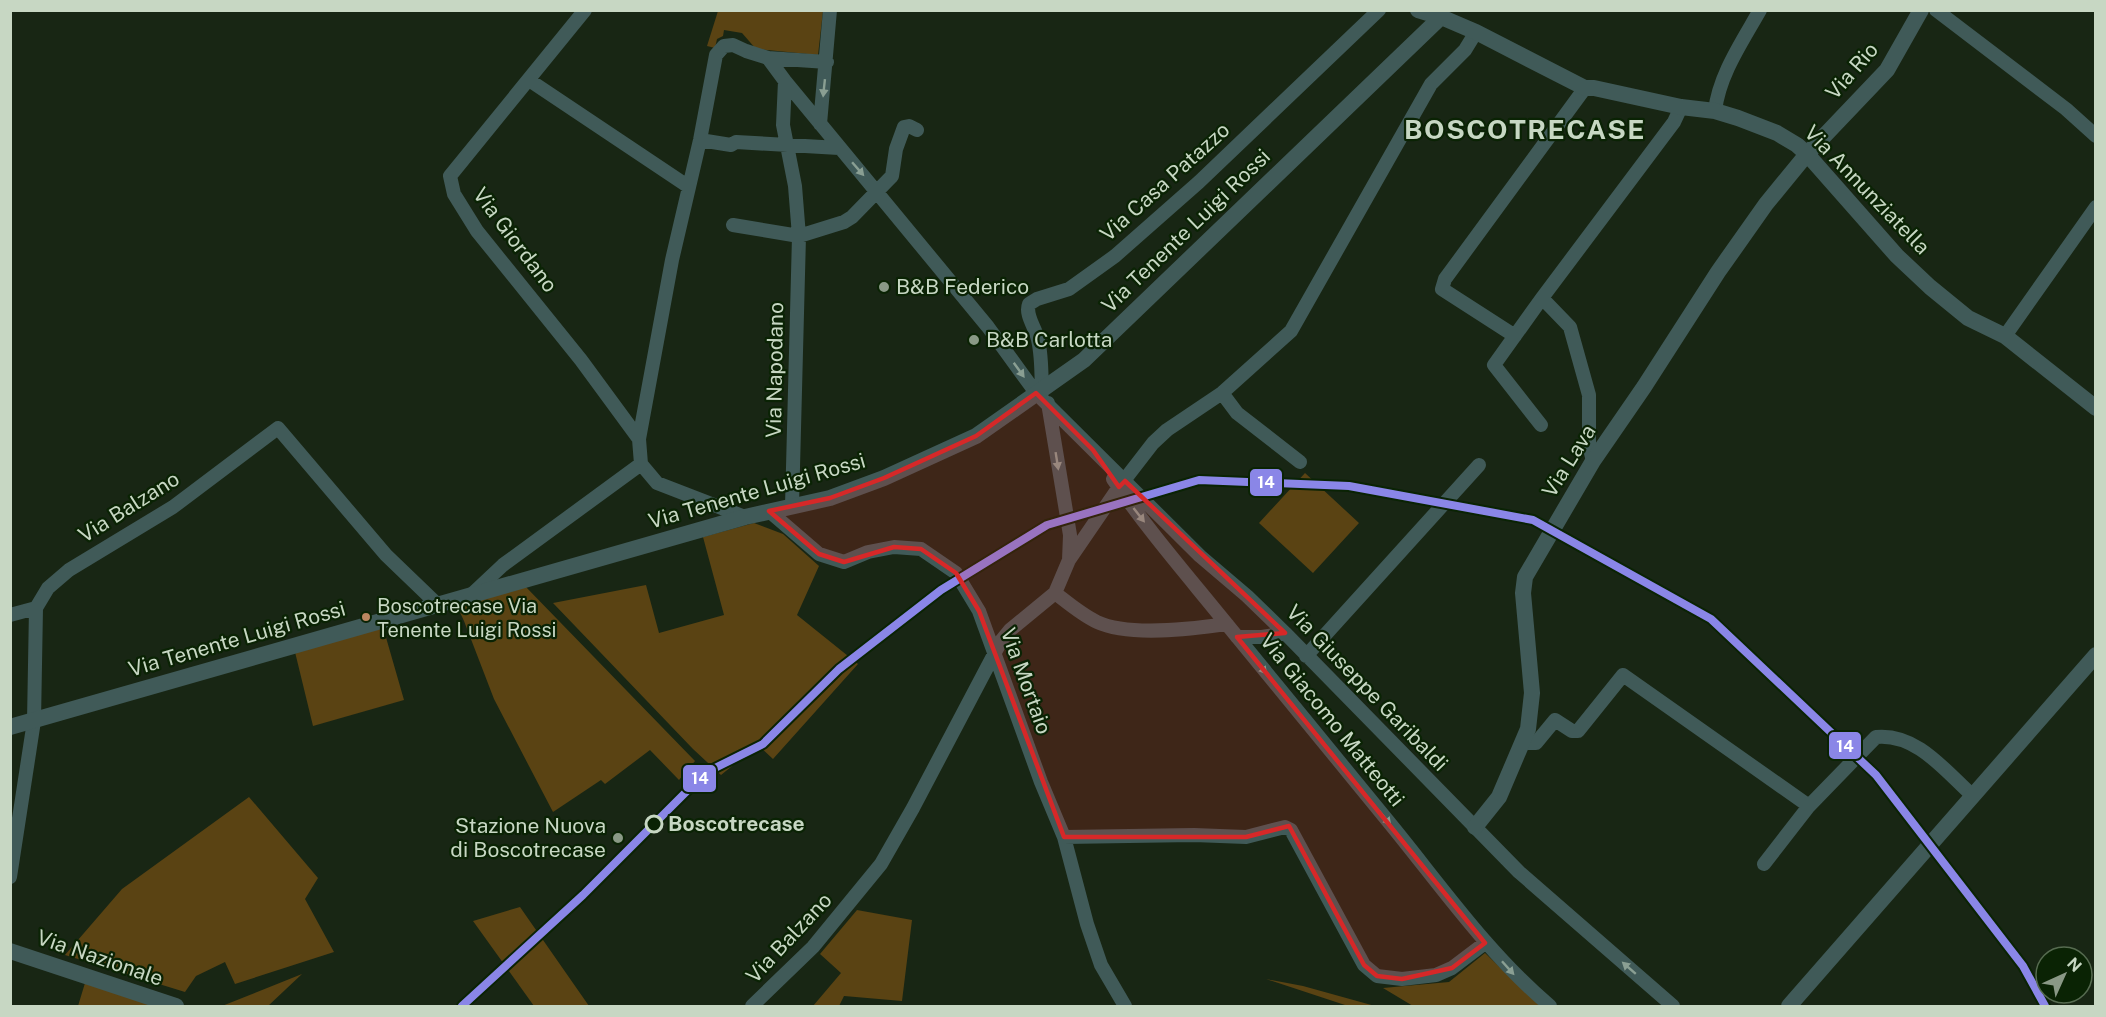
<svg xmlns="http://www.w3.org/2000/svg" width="2106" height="1017" font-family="'Public Sans',sans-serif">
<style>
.green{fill:#5a4313}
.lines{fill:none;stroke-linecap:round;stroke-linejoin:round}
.minor{stroke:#405a58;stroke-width:14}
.tertiary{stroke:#405a58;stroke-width:16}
.rail-1-casing{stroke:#0a2304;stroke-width:12}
.rail-1{stroke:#8a86e7;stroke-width:8}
.oneway{fill:#8a9f93}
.marked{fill:#d62828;fill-opacity:0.2;stroke:#d62828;stroke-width:4.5;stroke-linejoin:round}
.poi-dot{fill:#8a9986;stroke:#0a2304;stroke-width:2}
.bus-dot{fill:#bb8660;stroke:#0a2304;stroke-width:2}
.stop-dot{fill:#0a2304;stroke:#c7d7c3;stroke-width:3}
.labels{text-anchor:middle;stroke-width:4.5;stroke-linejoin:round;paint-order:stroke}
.bus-label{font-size:20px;fill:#c7d7c3;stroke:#0a2304;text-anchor:start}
.street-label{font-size:21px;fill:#c7d7c3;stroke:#0a2304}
.poi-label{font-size:21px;fill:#c7d7c3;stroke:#0a2304;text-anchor:start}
.stop-label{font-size:21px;font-weight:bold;fill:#c7d7c3;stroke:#0a2304;text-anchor:start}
.district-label{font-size:27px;font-weight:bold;letter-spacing:1.5px;fill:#c7d7c3;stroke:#0a2304}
.line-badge{stroke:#0a2304;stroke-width:2}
.badge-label{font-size:16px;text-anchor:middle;font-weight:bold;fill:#fff}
</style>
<rect width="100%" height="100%" fill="#182614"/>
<!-- green -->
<path class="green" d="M 718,11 L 823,11 L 818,55 L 756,49 L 742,33 L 724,30 L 723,36 L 717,39 L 715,48 L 707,46 Z
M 1305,473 L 1359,523 L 1313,573 L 1259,523 Z
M 754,523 L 783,534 L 819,566 L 797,615 L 858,664 L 773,759 L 758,745 L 721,775 L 693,749 L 553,603 L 646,585 L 659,633 L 724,615 L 703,537 Z
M 525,586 L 695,761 L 679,780 L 650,750 L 605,784 L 601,780 L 553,812 L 494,699 L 464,621 L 457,606 Z
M 383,627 L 404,700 L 313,726 L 295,652 Z
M 249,797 L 318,878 L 305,899 L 334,952 L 235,984 L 225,962 L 196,976 L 185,992 L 65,955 L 122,889 Z
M 520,907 L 589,1006 L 534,1006 L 473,921 Z
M 857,910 L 912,920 L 902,1001 L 844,996 L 839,1006 L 813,1006 L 841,973 L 820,954 Z
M 1485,953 L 1540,1006 L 1413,1006 L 1383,988 L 1449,982 Z
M 302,974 L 268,1006 L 222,1006 Z
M 1266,979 L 1303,986 L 1375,1006 L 1348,1006 Z
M 85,983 L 159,1006 L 78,1006 Z"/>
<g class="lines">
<!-- minor -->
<path class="minor" d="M 585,10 L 450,176 L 454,194 L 477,231 L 581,360 L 639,439
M 1936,10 L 2066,109 L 2096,136
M 768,58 L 785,81 L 988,327 L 1036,393 L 1200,556 L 1247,596 L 1285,633 L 1519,872 L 1673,1006
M 529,80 L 689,187
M 785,81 L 783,125 L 795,186 L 799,236 L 792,506
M 1715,111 C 1719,75 1742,42 1760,10
M 820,124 L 830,10
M 700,140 L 731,145 L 736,142 L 839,148
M 733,225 L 799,236 L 844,222 L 852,217 L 892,176 L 896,149 L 904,127 L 909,126 L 917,130
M 1542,298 L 1570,327 L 1589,395 L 1589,445 L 1593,461
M 1515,336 L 1442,289 L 1445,279 L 1585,88
M 2005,336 L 2096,207
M 1042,388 C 1041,371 1042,352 1037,336 C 1034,326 1025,314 1029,304 L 1037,299 L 1069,289 L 1115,256 L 1199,182 L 1379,10
M 1222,393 L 1237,413 L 1300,462
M 1541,425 L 1494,365 L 1542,298 L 1674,122 L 1681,107
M 1113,479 C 1147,529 1187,575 1225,622 C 1278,686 1330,751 1383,815 C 1437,880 1485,951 1550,1006
M 769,511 L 819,554 L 844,562 L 868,552 L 894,547 L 921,549 L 956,573 L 979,611 L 1041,782 L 1064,837 L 1087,924 L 1101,965 L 1125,1006
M 745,517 L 657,483 L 641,464 L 639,439 L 672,260 L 700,140 L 716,55 L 724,46 L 733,45 L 746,51 L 768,58 L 827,62
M 1069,560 L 1119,487 L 1153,443 L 1167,430 L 1222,393 L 1291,331 L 1431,84 L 1465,50 L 1476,32
M 1055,593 C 1068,603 1082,615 1097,622 C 1129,637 1192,629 1227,624
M 470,596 L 503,565 L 641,464
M 10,615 L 36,608
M 1237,637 L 1262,637 L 1285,633
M 1306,656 L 1479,465
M 1523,743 L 1536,743 L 1555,720 L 1572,731 L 1578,731 L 1623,675 L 1809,806
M 1064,837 L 1194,835 L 1246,837 L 1285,827 L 1291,830 L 1364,965 L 1377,976 L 1402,979 L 1436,975 L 1452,968 L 1485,943
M 1764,864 L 1809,806 L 1876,737 C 1917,733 1945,771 1973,796
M 10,877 L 34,721 L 36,608 L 48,588 L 69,570 L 173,507 L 278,428 L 386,555 L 438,605
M 752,1006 L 813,947 L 881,864 L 913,808 L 1001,641 L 1010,630 L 1055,593 L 1069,560 L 1070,535 L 1048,403"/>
<!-- tertiary -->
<path class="tertiary" d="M 1418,10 L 1441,17 L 1476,32 L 1585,88 L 1594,88 L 1681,107 L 1715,111 L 1738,118 L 1777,133 L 1797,145 L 1807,154 L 1897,256 L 1930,287 L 1968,318 L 2005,336 L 2096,408
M 10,727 L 745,517 L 830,498 L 884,478 L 976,436 L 1084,360 L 1441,17
M 1475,827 L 1499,797 L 1528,729 L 1532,693 L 1523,593 L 1525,577 L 1593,461 L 1644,387 L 1718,272 L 1766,204 L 1807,154 L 1887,70 L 1921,10
M 10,951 L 176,1006
M 1789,1006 L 2096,655"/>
<!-- rail-1 casing -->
<g class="rail-1-casing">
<path id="rail-1" d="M 462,1006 L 583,895 L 705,773 L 763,744 L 839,669 L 941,590 L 1047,525 L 1199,480 L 1349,486 L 1533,520 L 1711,619 L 1876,775 L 2023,966 L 2045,1006"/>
</g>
<!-- rail-1 -->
<use href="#rail-1" class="rail-1"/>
</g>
<!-- one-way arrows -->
<defs><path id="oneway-solid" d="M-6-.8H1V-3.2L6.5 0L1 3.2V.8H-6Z" transform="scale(1.5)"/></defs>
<g class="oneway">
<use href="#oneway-solid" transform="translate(824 88) rotate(96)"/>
<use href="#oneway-solid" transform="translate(858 169) rotate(49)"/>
<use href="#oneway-solid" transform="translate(1019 370) rotate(54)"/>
<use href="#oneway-solid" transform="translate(1057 461) rotate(81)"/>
<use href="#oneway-solid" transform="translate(1139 515) rotate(52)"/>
<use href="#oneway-solid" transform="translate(1261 667) rotate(51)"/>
<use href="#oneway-solid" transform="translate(1385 818) rotate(50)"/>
<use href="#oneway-solid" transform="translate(1508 968) rotate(48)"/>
<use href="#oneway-solid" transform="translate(1629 968) rotate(-139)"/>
</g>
<!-- marked area -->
<path class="marked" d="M 1036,393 L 1093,450 L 1119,487 L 1125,481 L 1285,633 L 1237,637 L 1485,943 L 1452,968 L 1402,979 L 1377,976 L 1364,965 L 1289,826 L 1246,837 L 1064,837 L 979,611 L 956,573 L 921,549 L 894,547 L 844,562 L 819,554 L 769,511 L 830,498 L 884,478 L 976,436 Z"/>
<!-- markers -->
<g class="poi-dot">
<circle cx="884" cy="287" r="6"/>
<circle cx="974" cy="340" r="6"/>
<circle cx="618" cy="838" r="6"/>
</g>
<circle class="bus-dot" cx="366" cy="617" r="5"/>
<circle class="stop-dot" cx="654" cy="824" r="8"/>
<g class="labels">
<!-- bus labels -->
<g class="bus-label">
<text x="377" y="613">Boscotrecase Via<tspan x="377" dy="24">Tenente Luigi Rossi</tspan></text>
</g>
<!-- street labels -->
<g class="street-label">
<text transform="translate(1852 71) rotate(-49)" y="7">Via Rio</text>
<text transform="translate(1165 182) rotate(-42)" y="7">Via Casa Patazzo</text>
<text transform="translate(1867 190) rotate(46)" y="7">Via Annunziatella</text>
<text transform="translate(1186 231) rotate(-44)" y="7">Via Tenente Luigi Rossi</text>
<text transform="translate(515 240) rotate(53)" y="7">Via Giordano</text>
<text transform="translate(775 370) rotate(-89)" y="7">Via Napodano</text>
<text transform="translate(1569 461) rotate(-58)" y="7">Via Lava</text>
<text transform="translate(757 491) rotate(-16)" y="7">Via Tenente Luigi Rossi</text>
<text transform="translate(129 507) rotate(-32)" y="7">Via Balzano</text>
<text transform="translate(237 639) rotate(-16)" y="7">Via Tenente Luigi Rossi</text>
<text transform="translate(1026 681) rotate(70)" y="7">Via Mortaio</text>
<text transform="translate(1367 688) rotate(46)" y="7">Via Giuseppe Garibaldi</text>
<text transform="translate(1332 720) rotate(51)" y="7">Via Giacomo Matteotti</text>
<text transform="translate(789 938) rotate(-47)" y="7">Via Balzano</text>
<text transform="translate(100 958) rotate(19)" y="7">Via Nazionale</text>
</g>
<!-- poi labels -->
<g class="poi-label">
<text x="896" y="294">B&amp;B Federico</text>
<text x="986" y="347">B&amp;B Carlotta</text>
<text x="606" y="833" text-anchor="end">Stazione Nuova<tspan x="606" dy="24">di Boscotrecase</tspan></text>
</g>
<!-- stop labels -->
<g class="stop-label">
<text x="668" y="831">Boscotrecase</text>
</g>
<!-- district labels -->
<g class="district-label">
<text x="1525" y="139">BOSCOTRECASE</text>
</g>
</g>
<g class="line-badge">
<rect x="1249" y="468" width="34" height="29" rx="6" fill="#8a86e7"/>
<rect x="1828" y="731" width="34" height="29" rx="6" fill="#8a86e7"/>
<rect x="682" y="764" width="35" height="29" rx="6" fill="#8a86e7"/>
</g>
<g class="badge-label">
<text x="1266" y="488">14</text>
<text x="1845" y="752">14</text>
<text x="700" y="784">14</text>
</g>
<!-- border -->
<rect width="2106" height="1017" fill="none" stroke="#c7d7c3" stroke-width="24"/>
<!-- north arrow -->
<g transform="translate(2064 975) rotate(45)"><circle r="28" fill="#0a2304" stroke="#566b50" stroke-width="1.5"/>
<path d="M0-4.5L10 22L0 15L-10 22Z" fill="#8a9986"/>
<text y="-9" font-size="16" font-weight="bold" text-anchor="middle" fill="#c7d7c3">N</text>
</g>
</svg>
